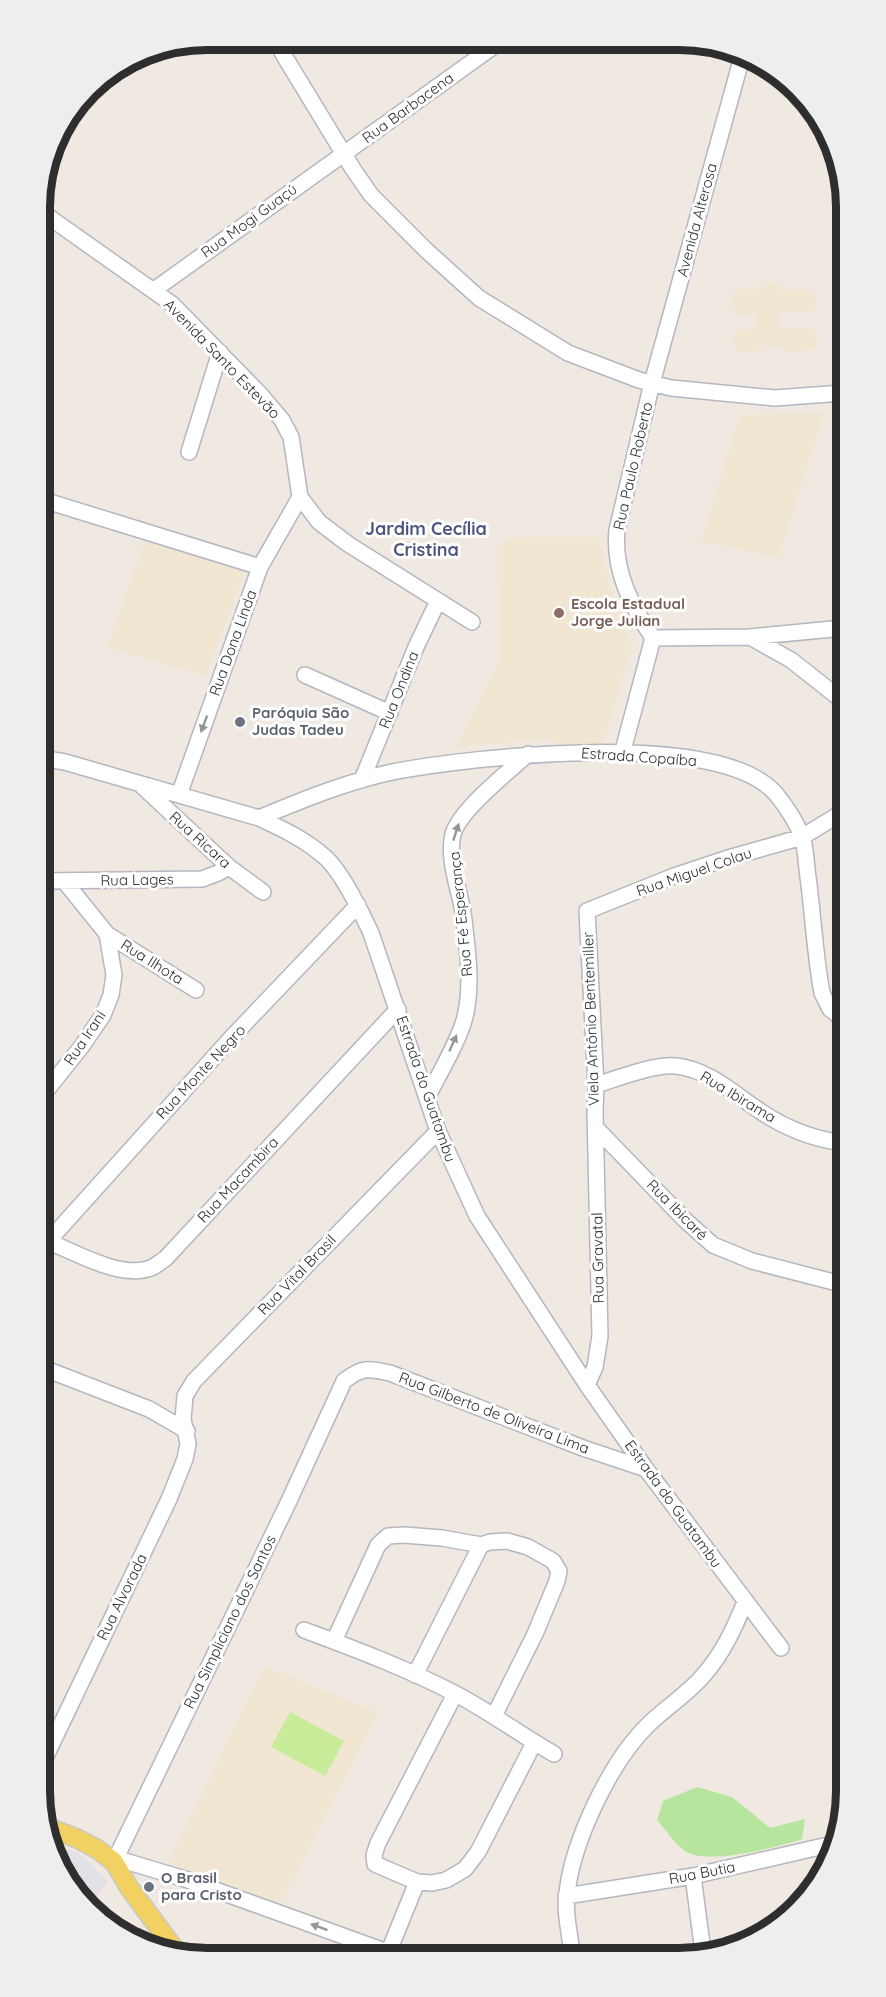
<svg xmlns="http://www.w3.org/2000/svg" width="886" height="1997" font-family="Quicksand,sans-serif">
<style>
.industrial{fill:#e3e1e8}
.education{fill:#f0e6d1}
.green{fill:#b6e59e}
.pitch{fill:#c9ec9a}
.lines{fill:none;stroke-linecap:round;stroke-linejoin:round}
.minor-casing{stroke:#b4b7c1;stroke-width:18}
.major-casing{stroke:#c9c9c9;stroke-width:21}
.minor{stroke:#fff;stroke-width:15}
.major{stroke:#f2d163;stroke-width:18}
.oneway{fill:#969696}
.education-dot{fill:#8d6e63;stroke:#fff;stroke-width:2}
.worship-dot{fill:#6b7280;stroke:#fff;stroke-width:2}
.labels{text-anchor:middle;stroke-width:6;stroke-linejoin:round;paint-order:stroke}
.street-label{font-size:15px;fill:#2e2e2e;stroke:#fff}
.education-label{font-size:15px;font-weight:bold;fill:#785e54;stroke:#fff;text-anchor:start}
.worship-label{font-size:15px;font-weight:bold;fill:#5b616d;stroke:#fff;text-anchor:start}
.quarter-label{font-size:18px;font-weight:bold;fill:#4d5680;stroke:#fff}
.rim{fill:none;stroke:#2e2e2e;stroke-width:8}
</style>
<rect width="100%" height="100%" fill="#efe9e1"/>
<!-- industrial -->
<path class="industrial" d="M 51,1843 L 80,1854 L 108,1882 L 89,1905 Z"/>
<!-- education -->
<path class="education" d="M 764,283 L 779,283 L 780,290 L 809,289 L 809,294 L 816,294 L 816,309 L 813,309 L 812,312 L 779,312 L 779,328 L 811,328 L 811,332 L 817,332 L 817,347 L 813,347 L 811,351 L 785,352 L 783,346 L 763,346 L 763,351 L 737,352 L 737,349 L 734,349 L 734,335 L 737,335 L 736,330 L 755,329 L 755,314 L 736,314 L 735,308 L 732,308 L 732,296 L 735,295 L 734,289 L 763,289 Z
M 824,413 L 779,557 L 701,541 L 740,415 Z
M 510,537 L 600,537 L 608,581 L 632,646 L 603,745 L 556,744 L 551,739 L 456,747 L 500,659 L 497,548 Z
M 145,541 L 246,569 L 206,676 L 107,647 Z
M 264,1666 L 379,1713 L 280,1903 L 168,1864 Z"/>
<!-- green -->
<path class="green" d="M 697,1787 L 732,1797 L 770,1828 L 805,1819 L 802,1839 C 778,1847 706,1866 685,1851 C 674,1843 665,1829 657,1820 L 663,1801 Z"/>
<!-- pitch -->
<path class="pitch" d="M 290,1712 L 344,1741 L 325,1776 L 271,1747 Z"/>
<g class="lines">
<!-- minor casing -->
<g class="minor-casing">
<path id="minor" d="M 276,39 L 283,54 L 353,169 L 371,195 L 427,251 L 479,298 L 568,353 L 639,380 L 671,388 L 775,398 L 842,393
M 39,210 L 172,304 L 260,394 L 282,420 L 291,437 L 300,497 L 319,522 L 348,544 L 472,622
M 154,290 L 501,41
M 189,452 L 220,352
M 40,499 L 260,567
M 750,637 L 791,660 L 843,701
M 653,638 C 631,605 613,571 617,530 L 652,383 L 742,57
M 653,638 L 750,637 L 843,628
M 305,675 L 390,713
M 622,754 L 653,638
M 41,758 L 65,762 L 259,818 C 283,829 306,840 326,858 C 342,873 362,913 371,933 L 438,1131 L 477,1216 L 587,1385 L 646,1469 L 781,1648
M 362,780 L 416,647 L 438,601
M 142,786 L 229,867 L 263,892
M 179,795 L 260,567 L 300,497
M 259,818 C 302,800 346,782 392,772 C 471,757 720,728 776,794 C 785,805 796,822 802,836 C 806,848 806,864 808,877 C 813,915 815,955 822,993 L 830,1009 L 844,1020
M 42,881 L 202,879 L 218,873 L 229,867
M 107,934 L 196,990
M 596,1085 C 619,1078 653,1064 676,1066 C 713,1070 740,1100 771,1118 C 793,1131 819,1140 844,1143
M 42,1096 L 82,1046 L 103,1015 L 111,995 L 114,975 L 107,934 L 65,882
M 428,1096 C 440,1072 458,1043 465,1017 C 473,983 467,946 463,912 C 459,888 447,859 453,834 C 460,810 508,772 528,754
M 596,1128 L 685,1220 L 713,1245 L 752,1261 L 845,1285
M 47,1241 C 75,1252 123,1281 153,1267 C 157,1265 161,1261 165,1259 L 398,1009
M 43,1247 L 232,1037 L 358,905
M 43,1368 L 149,1409 L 187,1431
M 587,1385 L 595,1367 L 600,1336 L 595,1110 L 596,1085 L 587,911 L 674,876 L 725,859 L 802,837 L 843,812
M 304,1630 C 355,1649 408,1669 456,1694 C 490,1712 521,1735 554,1754
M 334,1641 L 378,1545 L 388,1536 L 404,1535 L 442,1538 L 481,1545 L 490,1542 L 507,1541 L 528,1547 L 553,1561 L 559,1571 L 557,1581 L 535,1634 L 494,1716
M 415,1675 L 481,1545
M 45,1758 L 169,1499 L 185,1459 L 188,1444 L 183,1419 L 185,1396 L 194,1381 L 438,1131
M 114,1862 L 289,1501 L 344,1381 C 362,1367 368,1368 390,1373 L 583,1448 L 646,1469
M 114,1862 L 125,1861 L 185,1879 L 393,1954
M 693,1876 L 703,1952
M 417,1882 L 375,1864 L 374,1855 L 378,1843 L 455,1694
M 566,1896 L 693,1876 L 837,1843
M 389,1951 L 417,1882 L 432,1883 L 446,1880 L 465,1869 L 478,1852 L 534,1743
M 572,1953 C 570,1934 564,1912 567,1893 C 573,1840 611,1760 650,1723 C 667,1707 687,1694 702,1677 C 722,1655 734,1629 745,1602"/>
</g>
<!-- major casing -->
<g class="major-casing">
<path id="major" d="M 45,1826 L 78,1839 L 97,1849 L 114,1862 L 130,1889 L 179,1955"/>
</g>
<!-- minor -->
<use href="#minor" class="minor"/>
<!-- major -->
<use href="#major" class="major"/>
</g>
<!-- one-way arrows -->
<defs><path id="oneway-solid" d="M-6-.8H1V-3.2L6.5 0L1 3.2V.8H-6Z" transform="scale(1.5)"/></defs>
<g class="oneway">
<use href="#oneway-solid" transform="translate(204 724) rotate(110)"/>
<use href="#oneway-solid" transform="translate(456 832) rotate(-72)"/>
<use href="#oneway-solid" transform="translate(453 1043) rotate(-66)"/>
<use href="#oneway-solid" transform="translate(319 1927) rotate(-160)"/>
</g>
<!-- markers -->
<circle class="education-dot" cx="559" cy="613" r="6"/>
<g class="worship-dot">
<circle cx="240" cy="722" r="6"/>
<circle cx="149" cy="1887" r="6"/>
</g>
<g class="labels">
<!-- street labels -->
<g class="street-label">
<text transform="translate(408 108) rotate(-36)" y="5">Rua Barbacena</text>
<text transform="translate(697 220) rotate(-75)" y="5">Avenida Alterosa</text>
<text transform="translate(249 221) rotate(-36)" y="5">Rua Mogi Guaçú</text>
<text transform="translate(222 359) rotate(46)" y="5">Avenida Santo Estevão</text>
<text transform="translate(633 466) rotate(-77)" y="5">Rua Paulo Roberto</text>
<text transform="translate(233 643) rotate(-70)" y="5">Rua Dona Linda</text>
<text transform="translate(399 690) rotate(-68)" y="5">Rua Ondina</text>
<text transform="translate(639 757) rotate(4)" y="5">Estrada Copaíba</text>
<text transform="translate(200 840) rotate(42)" y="5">Rua Ricara</text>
<text transform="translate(694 872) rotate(-19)" y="5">Rua Miguel Colau</text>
<text transform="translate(137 880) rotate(-1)" y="5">Rua Lages</text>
<text transform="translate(461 914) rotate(-96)" y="5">Rua Fé Esperança</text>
<text transform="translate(152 962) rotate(32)" y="5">Rua Ilhota</text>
<text transform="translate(591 1019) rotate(-92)" y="5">Viela Antônio Bentemiller</text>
<text transform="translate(85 1038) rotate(-56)" y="5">Rua Irani</text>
<text transform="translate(201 1072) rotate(-47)" y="5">Rua Monte Negro</text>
<text transform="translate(426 1089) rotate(71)" y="5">Estrada do Guatambu</text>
<text transform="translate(738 1097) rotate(31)" y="5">Rua Ibirama</text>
<text transform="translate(238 1180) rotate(-47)" y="5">Rua Macambira</text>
<text transform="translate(677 1210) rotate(45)" y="5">Rua Ibicaré</text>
<text transform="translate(598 1258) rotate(-91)" y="5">Rua Gravatal</text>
<text transform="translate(297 1275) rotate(-46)" y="5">Rua Vital Brasil</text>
<text transform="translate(494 1413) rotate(21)" y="5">Rua Gilberto de Oliveira Lima</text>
<text transform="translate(673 1504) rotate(54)" y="5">Estrada do Guatambu</text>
<text transform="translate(122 1597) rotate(-64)" y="5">Rua Alvorada</text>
<text transform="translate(230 1622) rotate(-64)" y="5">Rua Simpliciano dos Santos</text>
<text transform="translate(702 1873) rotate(-11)" y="5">Rua Butia</text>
</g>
<!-- education labels -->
<g class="education-label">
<text x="571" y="609">Escola Estadual<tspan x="571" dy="17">Jorge Julian</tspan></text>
</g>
<!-- worship labels -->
<g class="worship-label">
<text x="252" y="718">Paróquia São<tspan x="252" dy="17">Judas Tadeu</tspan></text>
<text x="161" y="1883">O Brasil<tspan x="161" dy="17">para Cristo</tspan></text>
</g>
<!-- quarter labels -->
<g class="quarter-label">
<text x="426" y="535">Jardim Cecília<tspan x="426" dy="21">Cristina</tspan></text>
</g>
</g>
<!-- crop -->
<path d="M0 0H886V1997H0ZM207 50H679A157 157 0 0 1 836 207V1791A157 157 0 0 1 679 1948H207A157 157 0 0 1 50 1791V207A157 157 0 0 1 207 50Z" fill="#eee" fill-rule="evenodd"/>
<path class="rim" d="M207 50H679A157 157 0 0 1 836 207V1791A157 157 0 0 1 679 1948H207A157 157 0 0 1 50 1791V207A157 157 0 0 1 207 50Z"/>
</svg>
